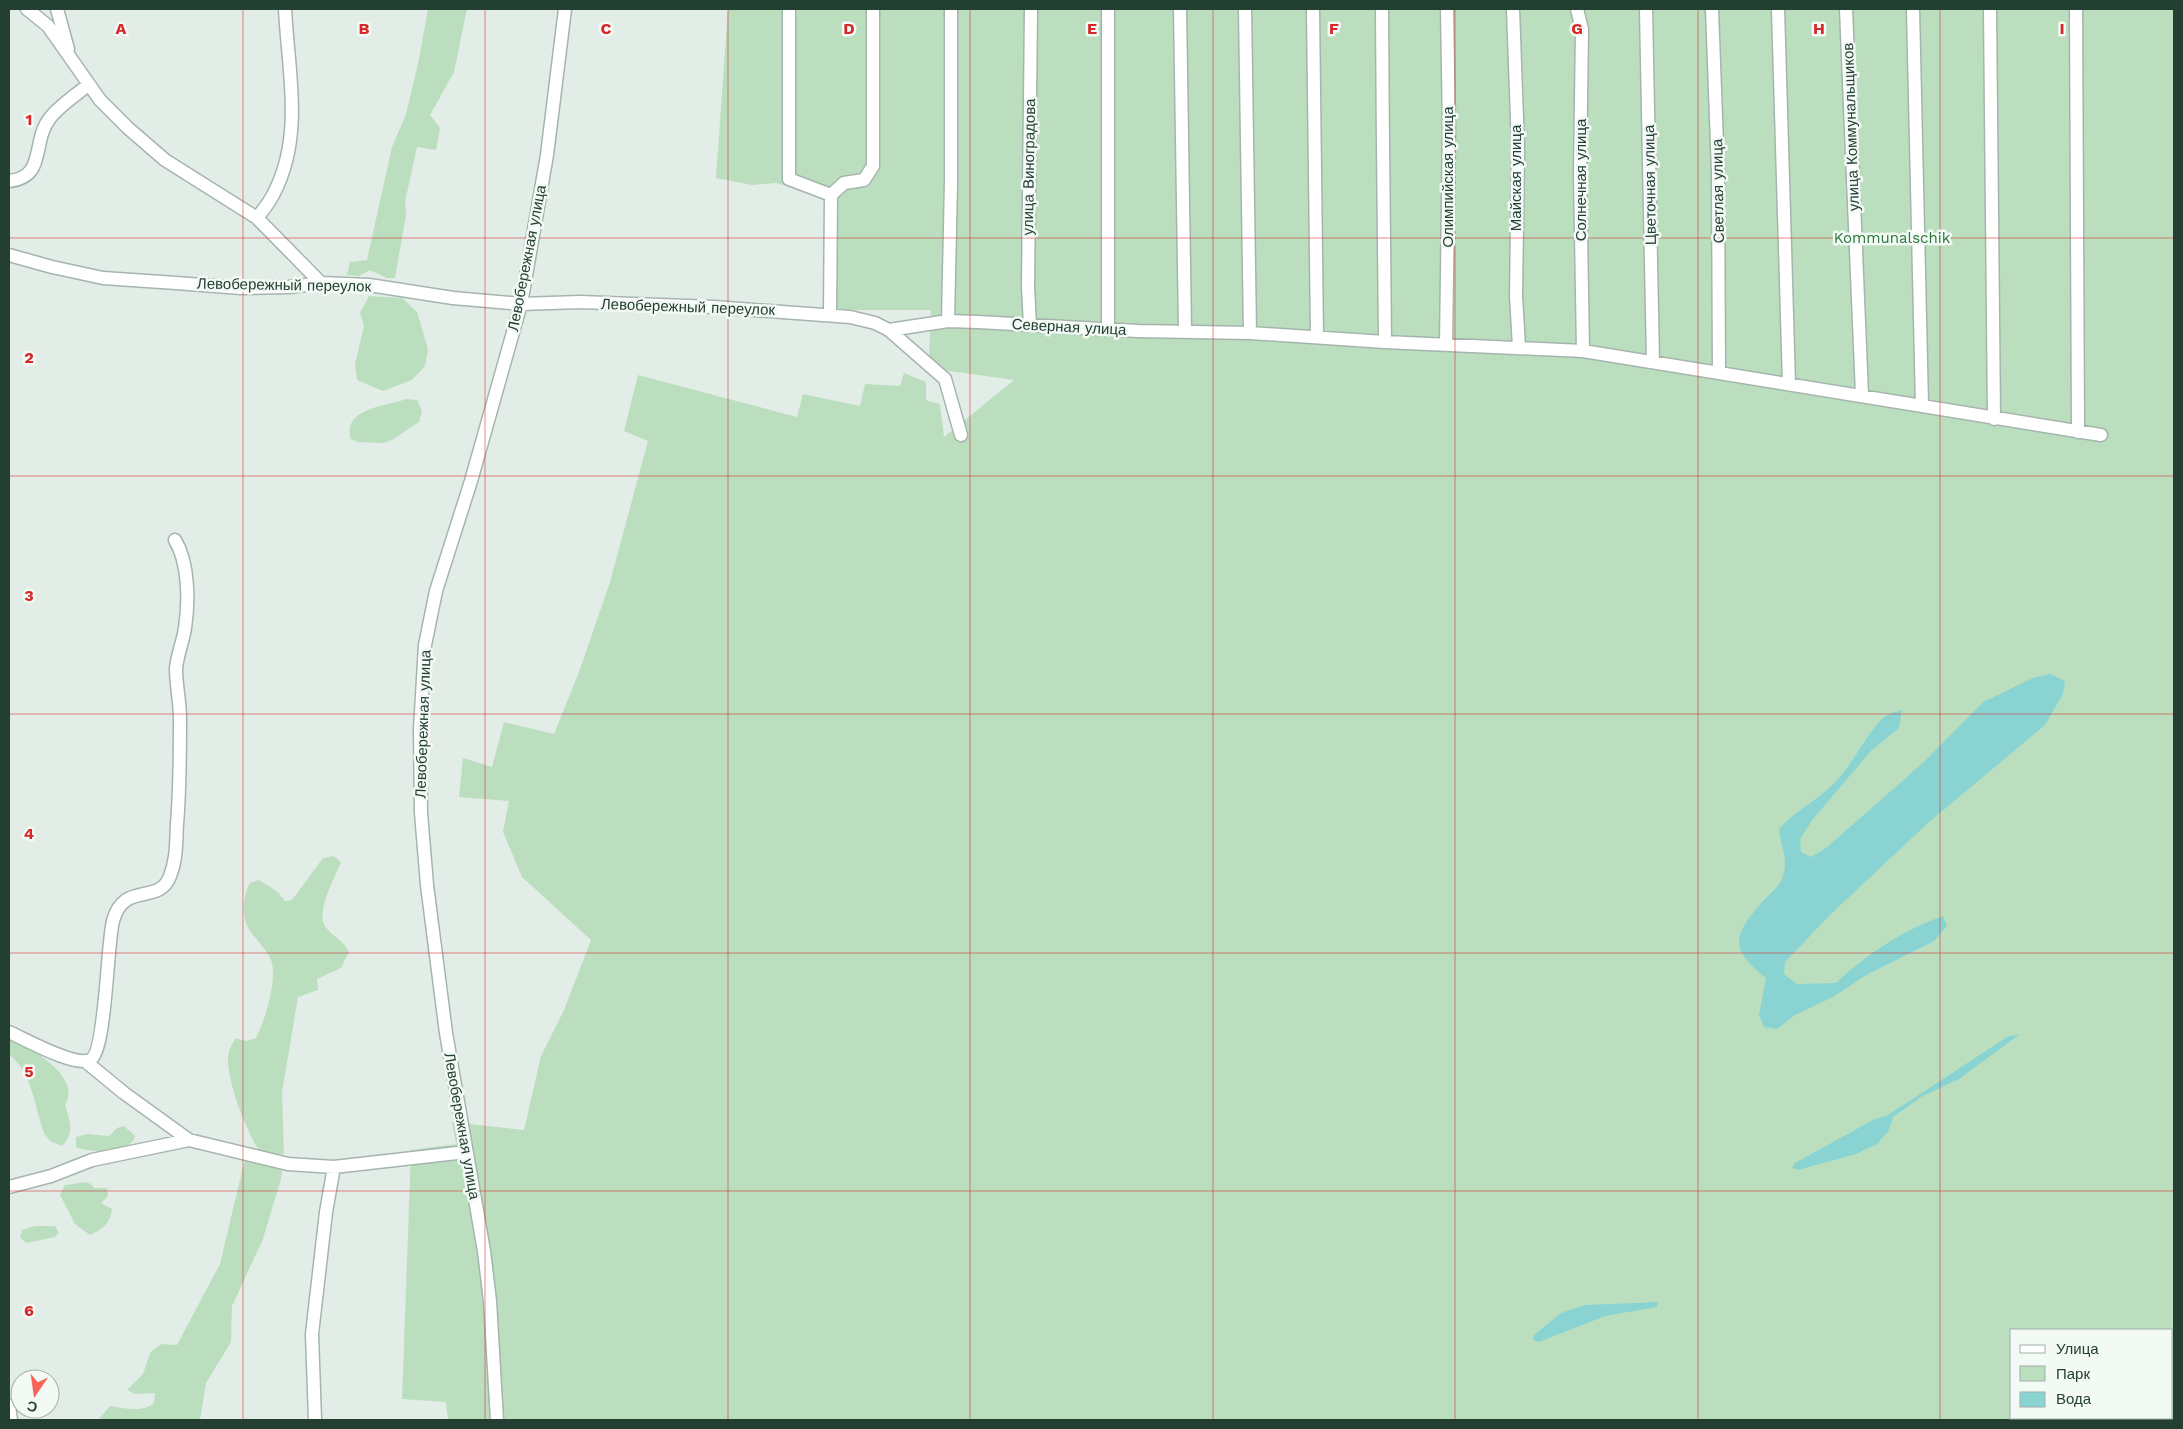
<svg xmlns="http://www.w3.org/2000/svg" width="2183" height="1429" font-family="'Work Sans',sans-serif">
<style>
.green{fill:#bbdfbe;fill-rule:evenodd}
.water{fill:#89d4d3}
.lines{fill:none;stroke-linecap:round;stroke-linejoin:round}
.minor-casing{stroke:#a5b5ad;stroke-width:15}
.minor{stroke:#fff;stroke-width:12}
.grid{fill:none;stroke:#d62828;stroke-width:1;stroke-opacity:0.55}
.labels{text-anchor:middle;stroke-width:5;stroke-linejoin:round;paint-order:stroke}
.street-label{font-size:15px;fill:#223f32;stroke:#f3f9f5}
.park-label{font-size:15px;fill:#2a783b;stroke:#f3f9f5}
.grid-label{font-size:16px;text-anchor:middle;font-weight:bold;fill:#d62828;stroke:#f3f9f5;stroke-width:5;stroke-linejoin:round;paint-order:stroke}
</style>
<rect width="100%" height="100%" fill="#e3ede7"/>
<!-- green -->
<path class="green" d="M 428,9 L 467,9 L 454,72 L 430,115 L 440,128 L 436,150 L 417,147 L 405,202 L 406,215 L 395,278 L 387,278 L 370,270 L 359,276 L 347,275 L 350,262 L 367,260 L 392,147 L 406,114 L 418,64 Z
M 728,9 L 2174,9 L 2174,1420 L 448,1420 L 446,1402 L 402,1399 L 411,1150 L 456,1144 L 452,1122 L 524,1130 L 541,1056 L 564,1010 L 591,940 L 522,877 L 503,832 L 509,801 L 459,797 L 463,758 L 492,767 L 504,722 L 554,734 L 579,672 L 610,582 L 648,441 L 624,431 L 638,375 L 797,417 L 803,394 L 860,406 L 865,384 L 900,386 L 904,373 L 926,382 L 926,400 L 940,404 L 944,437 L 1014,380 L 942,370 L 929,358 L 931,310 L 836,310 L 838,200 L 776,183 L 752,185 L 716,178 ZM 2012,1330 L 2172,1330 L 2172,1418 L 2012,1418 Z
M 369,296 L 402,298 L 417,312 L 428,349 L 425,366 L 412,380 L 383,391 L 357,380 L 355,364 L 364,326 L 360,313 Z
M 406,399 L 417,400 L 422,411 L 419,422 L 392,440 L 383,443 L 357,442 L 351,439 C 341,409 386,406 406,399 Z
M 334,856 L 341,862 C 335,877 316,912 325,926 C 332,936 342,939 349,952 L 341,968 L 317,979 L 318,990 L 298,997 L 282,1093 L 284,1154 L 274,1155 L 260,1152 C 246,1130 228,1085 228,1059 C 228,1051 231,1045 236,1038 L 246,1041 L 256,1038 C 265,1021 278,978 271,960 C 266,949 257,940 250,931 C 241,918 243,895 250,883 L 259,880 L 278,892 L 285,901 L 292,900 L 323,858 Z
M 9,1038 C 30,1047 83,1077 65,1105 C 70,1120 75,1133 62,1146 L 50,1141 L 44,1133 C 35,1109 32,1070 9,1055 Z
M 124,1126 L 135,1136 C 131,1155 90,1153 76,1147 L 76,1137 L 88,1134 L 109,1136 L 117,1128 Z
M 248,1160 L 276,1167 L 282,1171 L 281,1179 L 263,1239 L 232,1306 L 231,1342 L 206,1383 L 200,1420 L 98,1420 L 110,1406 C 125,1408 142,1413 154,1403 L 155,1393 L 135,1394 L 127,1390 L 143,1374 L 150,1353 L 161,1344 L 177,1345 L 220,1264 L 244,1163 Z
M 86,1182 L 91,1184 L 94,1188 L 107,1188 L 108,1196 L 101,1203 L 112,1209 C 110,1224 103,1229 90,1235 L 75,1224 L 60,1195 L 65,1185 Z
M 35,1226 L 55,1226 L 59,1233 L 55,1237 L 26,1243 L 20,1237 L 22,1230 Z"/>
<!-- water -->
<path class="water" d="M 2050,674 L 2065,681 L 2063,694 L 2045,725 L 1928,823 L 1830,915 L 1785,962 L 1784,974 L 1797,984 L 1836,983 C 1867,954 1903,930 1943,916 L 1947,926 L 1934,941 L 1868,974 L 1833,997 L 1795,1015 L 1777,1029 L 1764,1027 L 1759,1015 L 1766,978 C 1729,949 1732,936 1763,901 C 1769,895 1777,888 1781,881 C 1790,862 1781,849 1779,829 C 1796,810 1812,804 1830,787 C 1851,768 1861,743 1879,722 C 1885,715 1893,712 1902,710 L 1899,728 L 1871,751 L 1813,819 L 1800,839 L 1801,852 L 1811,857 L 1826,848 L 1925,761 L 1983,702 L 2033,678 Z
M 2020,1034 L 1959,1079 L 1921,1097 L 1893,1117 L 1888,1132 L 1877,1144 L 1856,1154 L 1798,1170 L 1792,1168 L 1795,1163 L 1873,1120 L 1888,1115 L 2007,1037 Z
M 1658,1302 L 1657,1307 L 1605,1316 L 1539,1342 L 1533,1340 L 1534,1335 L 1561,1313 L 1585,1305 Z"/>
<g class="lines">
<!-- minor casing -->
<g class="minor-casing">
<path id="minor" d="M 27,9 L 48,26 L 100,100 L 128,128 L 165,160 L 257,218 L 321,283
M 57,9 L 68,49
M 789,9 L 789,179 L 831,195
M 1180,9 L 1185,330
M 1245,9 L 1250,333
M 1313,9 L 1317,337
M 1382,9 C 1383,120 1383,231 1385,342
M 1513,9 L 1518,147 L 1516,296 L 1519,347
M 1577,9 L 1582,29 L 1580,173 L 1583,351
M 1646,9 L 1653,362
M 1712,9 L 1718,172 L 1719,373
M 1778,9 L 1789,384
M 1846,9 L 1862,395
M 1913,9 L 1922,406
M 1990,9 L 1994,419
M 2076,9 L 2078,432
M 9,181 C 47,177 31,142 50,118 C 59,106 76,95 88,85
M 257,218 C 263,210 270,202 274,193 C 304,135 288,71 285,9
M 9,255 L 52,267 L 103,278 L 176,283 L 241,288 L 289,287 L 321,283 L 369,285 L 453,298 L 521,304 L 580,302 L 714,307 L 850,317 L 875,323 L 889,330 L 945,379 L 961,435
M 830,314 L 831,195 L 844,183 L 864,180 L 873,166 L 873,9
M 948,321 L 951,182 L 951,9
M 1030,325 L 1028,287 L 1031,9
M 1108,329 L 1108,9
M 889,330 L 948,321 L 978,322 L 1138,331 L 1250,333 L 1385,342 L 1583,351 L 2101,435
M 1446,345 L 1449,130 L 1447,9
M 9,1032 C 25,1039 74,1067 90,1060 C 106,1053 107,943 113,921 C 124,880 159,906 170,876 C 177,859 176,841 177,824 C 180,789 180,753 180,718 C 180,702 176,685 176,669 C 177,655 183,642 185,628 C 189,602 189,563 175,540
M 85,1061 L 124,1093 L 189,1140
M 9,1187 L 51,1176 L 92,1160 L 189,1140 L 288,1164 L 334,1167 L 466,1152
M 9,1406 L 11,1420
M 315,1420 L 312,1334 L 326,1212 L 334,1167
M 497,1420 L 490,1301 L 484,1251 L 446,1033 L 427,885 L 421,813 L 420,729 L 425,645 L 436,591 L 471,481 L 521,304 L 547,155 L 565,9"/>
</g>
<!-- minor -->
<use href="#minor" class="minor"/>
</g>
<!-- grid -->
<path class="grid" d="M 243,9 L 243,1420M 485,9 L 485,1420M 728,9 L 728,1420M 970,9 L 970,1420M 1213,9 L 1213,1420M 1455,9 L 1455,1420M 1698,9 L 1698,1420M 1940,9 L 1940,1420M 9,238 L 2174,238M 9,476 L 2174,476M 9,714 L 2174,714M 9,953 L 2174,953M 9,1191 L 2174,1191"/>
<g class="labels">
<!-- street labels -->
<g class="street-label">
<text transform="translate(1851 127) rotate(-92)" y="5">улица Коммунальщиков</text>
<text transform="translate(1029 167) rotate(-89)" y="5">улица Виноградова</text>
<text transform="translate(1448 177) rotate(-90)" y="5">Олимпийская улица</text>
<text transform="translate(1516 178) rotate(-90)" y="5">Майская улица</text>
<text transform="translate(1581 180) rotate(-90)" y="5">Солнечная улица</text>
<text transform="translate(1650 185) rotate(-91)" y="5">Цветочная улица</text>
<text transform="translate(1718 191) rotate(-91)" y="5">Светлая улица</text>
<text transform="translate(527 258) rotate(-79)" y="5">Левобережная улица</text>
<text transform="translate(284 285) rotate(1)" y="5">Левобережный переулок</text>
<text transform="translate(688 307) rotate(2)" y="5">Левобережный переулок</text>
<text transform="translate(1069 327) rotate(3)" y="5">Северная улица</text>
<text transform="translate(423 724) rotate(-88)" y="5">Левобережная улица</text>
<text transform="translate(462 1126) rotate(80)" y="5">Левобережная улица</text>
</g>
<!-- park labels -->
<g class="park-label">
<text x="1892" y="243">Kommunalschik</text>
</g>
</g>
<g class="grid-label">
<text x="121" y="34">A</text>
<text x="364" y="34">B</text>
<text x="606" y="34">C</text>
<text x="849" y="34">D</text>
<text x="1092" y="34">E</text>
<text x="1334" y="34">F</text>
<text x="1577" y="34">G</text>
<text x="1819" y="34">H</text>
<text x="2062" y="34">I</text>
<text x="29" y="125">1</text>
<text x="29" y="363">2</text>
<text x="29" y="601">3</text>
<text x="29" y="839">4</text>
<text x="29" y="1077">5</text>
<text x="29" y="1316">6</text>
</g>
<!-- border -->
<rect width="2183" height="1429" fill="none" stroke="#223f32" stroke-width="20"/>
<!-- legend -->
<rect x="2010" y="1329" width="162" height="90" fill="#f3f9f5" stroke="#9fafa7"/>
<rect x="2020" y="1345" width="25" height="8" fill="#ffffff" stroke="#9fafa7"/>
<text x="2056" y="1354" font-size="15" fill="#223f32">Улица</text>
<rect x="2020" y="1366" width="25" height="15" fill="#bbdfbe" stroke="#9fafa7"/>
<text x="2056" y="1379" font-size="15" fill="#223f32">Парк</text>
<rect x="2020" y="1392" width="25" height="15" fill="#89d4d3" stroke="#9fafa7"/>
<text x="2056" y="1404" font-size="15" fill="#223f32">Вода</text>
<!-- north arrow -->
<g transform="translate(35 1394) rotate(193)"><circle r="24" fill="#f3f9f5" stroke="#9fafa7"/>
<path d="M0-4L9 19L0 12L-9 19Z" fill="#f76357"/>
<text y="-8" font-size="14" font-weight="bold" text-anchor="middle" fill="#223f32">С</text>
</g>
</svg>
